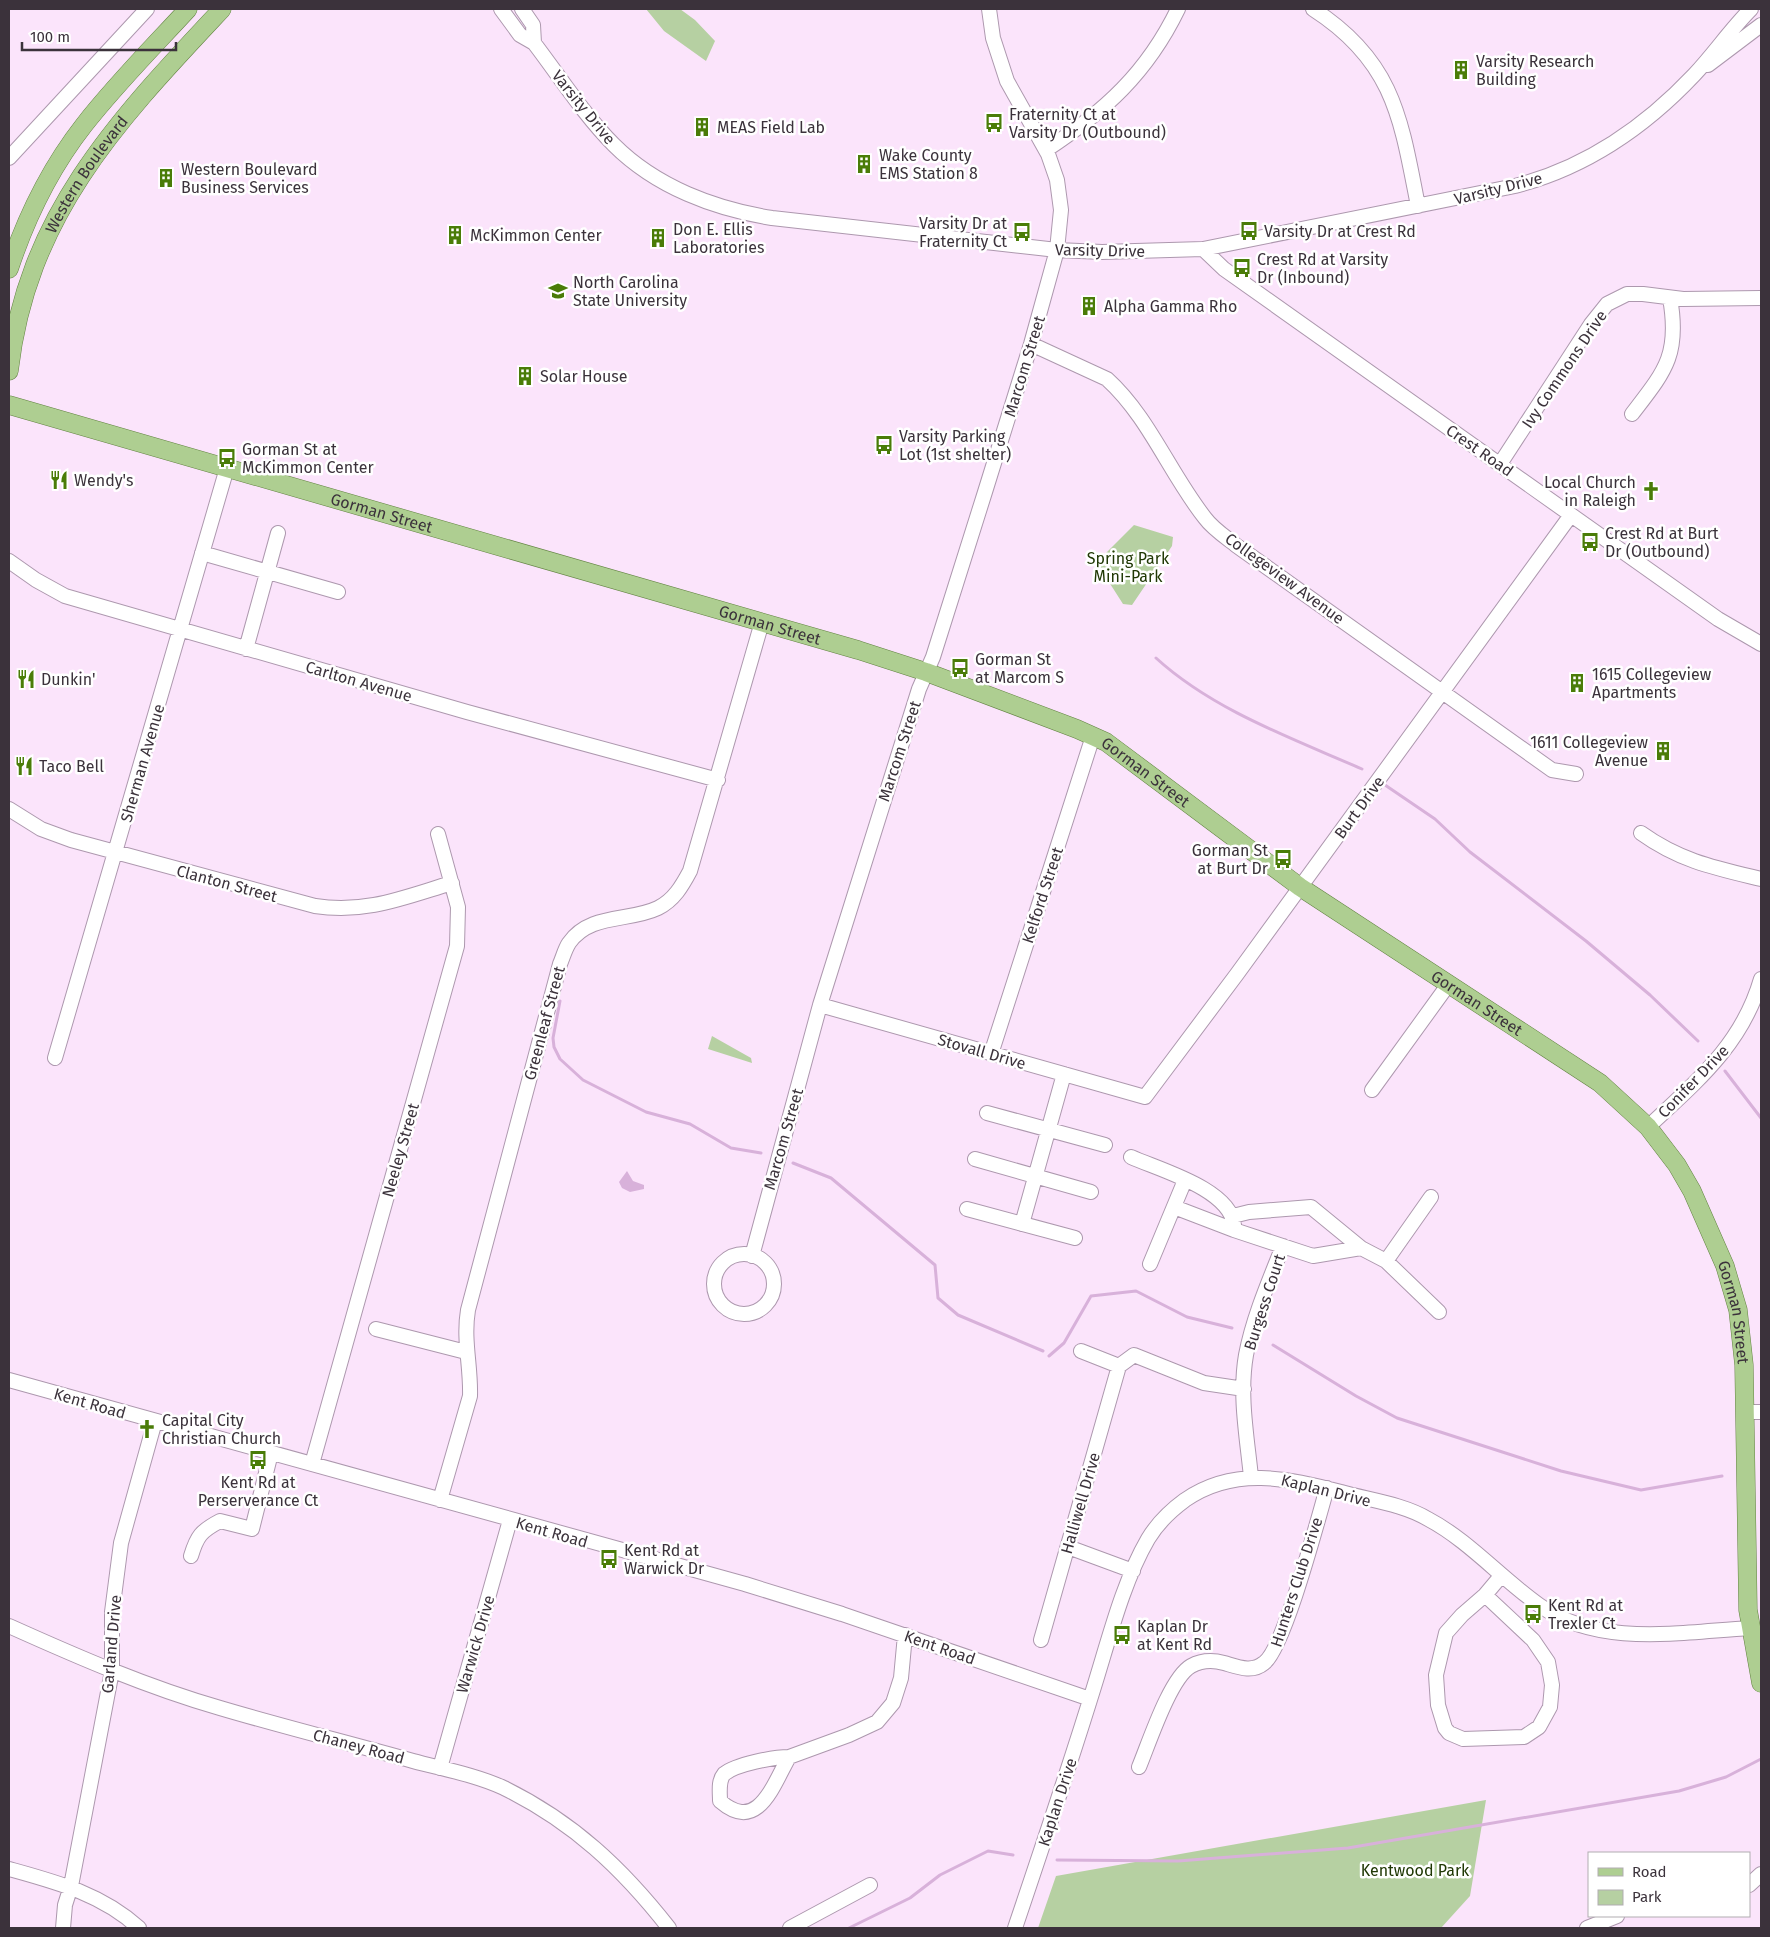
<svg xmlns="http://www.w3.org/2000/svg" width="1770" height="1937" font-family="'Fira Sans',sans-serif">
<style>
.green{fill:#b6d0a2}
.water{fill:#d8b1da}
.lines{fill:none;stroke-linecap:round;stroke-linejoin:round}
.stream{stroke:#d8b1da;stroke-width:3}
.minor-casing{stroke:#ad98ae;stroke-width:16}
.major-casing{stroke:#638343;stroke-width:19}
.minor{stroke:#fff;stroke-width:14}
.major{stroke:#aece91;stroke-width:18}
.labels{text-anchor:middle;stroke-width:5;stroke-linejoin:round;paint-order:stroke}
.poi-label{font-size:16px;fill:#3b323b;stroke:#fff;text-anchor:start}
.street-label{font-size:16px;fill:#3b323b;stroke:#fff}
.park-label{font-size:16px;fill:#203805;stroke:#fff}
</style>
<rect width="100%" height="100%" fill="#fbe4fb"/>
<!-- green -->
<path class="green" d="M 646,9 L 680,9 L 695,20 L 715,41 L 706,61 L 664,31 Z
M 1134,525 L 1173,537 L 1172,546 L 1132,605 L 1123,604 L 1100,568 L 1101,558 Z
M 712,1036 L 751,1058 L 752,1063 L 708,1049 Z
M 1486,1800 L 1470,1896 L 1441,1928 L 1038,1928 L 1056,1876 Z"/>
<!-- water -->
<path class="water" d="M 627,1171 L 633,1181 L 644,1185 L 644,1189 L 630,1192 L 622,1188 L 619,1182 Z"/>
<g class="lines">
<!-- stream -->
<path class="stream" d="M 1156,658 C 1213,710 1291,738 1362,769
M 1385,785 L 1435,819 L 1470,852 L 1586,941 L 1650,995 L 1698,1041
M 560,1001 L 553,1038 L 554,1047 L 560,1059 L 583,1080 L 646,1112 L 690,1124 L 731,1148 L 761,1153
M 1725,1071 L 1761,1118
M 793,1163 L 831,1178 L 935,1265 L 938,1298 L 958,1315 L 1043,1351
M 1273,1345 L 1356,1396 L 1397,1418 L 1561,1471 L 1641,1490 L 1722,1476
M 1049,1356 L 1064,1343 L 1091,1296 L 1136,1291 L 1187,1317 L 1232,1328
M 1057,1860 L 1178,1861 L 1348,1848 L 1679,1791 L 1726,1777 L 1761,1759
M 849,1928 L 910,1898 L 940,1875 L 988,1851 L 1013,1855"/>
<!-- minor casing -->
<g class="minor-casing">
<path id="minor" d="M 501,9 L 520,35 L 534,43 C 560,77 584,115 614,145 C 656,187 715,209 772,218 L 1057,250 L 1102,252 L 1203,249 L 1515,186 C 1585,168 1644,128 1694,75 C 1714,54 1730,30 1751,9
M 522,9 L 533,25 L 534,43
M 1313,9 C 1394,61 1401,119 1418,206
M 1708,65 L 1761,25
M 1046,150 C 1105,111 1147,73 1178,9
M 9,158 L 147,9
M 1203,249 L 1224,269 L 1718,619 L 1761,644
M 1031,344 L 1107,379 C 1149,417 1170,474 1205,518 C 1213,529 1227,538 1237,546 L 1552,770 L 1576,774
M 1632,414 C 1665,371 1680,355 1670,298
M 1500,464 L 1591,324 L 1607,304 L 1627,294 L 1643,294 L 1683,299 L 1761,298
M 202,553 L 338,592
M 9,561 L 36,580 L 65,596 L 467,712 L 718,780
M 246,649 L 278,533
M 9,809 L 41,829 L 71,840 L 315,906 C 366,914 405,897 452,883
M 1641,833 C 1680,861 1715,868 1761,879
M 820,1005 L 1145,1097 L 1237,974 L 1571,515
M 991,1054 L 1093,736
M 55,1058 L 227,468
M 1372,1090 L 1448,985
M 987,1113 L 1105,1145
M 1648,1127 C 1696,1082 1742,1045 1761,979
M 1131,1157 C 1160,1170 1230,1189 1234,1225
M 975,1159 L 1091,1192
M 1174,1207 L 1234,1230 L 1313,1256 L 1361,1248
M 967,1209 L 1075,1238
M 1233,1216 L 1249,1212 L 1311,1207 L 1361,1248 L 1386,1261 L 1439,1312
M 1022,1224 L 1064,1074
M714 1284a30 30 0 1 1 60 0a30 30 0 1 1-60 0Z
M 752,1256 L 820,1005 L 919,689 L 933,657 L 985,492 L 1031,344 L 1057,250 L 1061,210 L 1057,180 L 1048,154 L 1007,81 L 993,38 L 989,9
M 1386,1261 L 1431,1197
M 1150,1264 L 1185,1180
M 376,1329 L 466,1352
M 1081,1351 L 1119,1366 L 1134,1355 L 1204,1383 L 1244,1389
M 9,1380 L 745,1584 L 842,1614 L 1090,1699
M 1744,1412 L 1761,1412
M 312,1464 L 457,946 L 458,907 L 438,834
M 1251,1477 C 1247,1437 1239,1395 1246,1355 C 1253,1318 1269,1281 1283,1246
M 440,1500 L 470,1396 C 471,1366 463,1340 468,1310 L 560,964 C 563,957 565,949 569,943 C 590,913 629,922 658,908 C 674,900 682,886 690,871 L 762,622
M 1068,1547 L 1133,1571
M 191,1556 C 197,1536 201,1531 220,1521 L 252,1529 L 271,1453
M 1485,1595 L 1533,1640 L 1548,1662 L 1552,1685 L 1550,1707 L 1539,1727 L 1524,1737 L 1463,1739 L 1449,1733 L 1445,1728 L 1438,1705 L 1436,1675 L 1446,1633 L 1462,1615 L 1485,1595 L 1501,1576
M 9,1626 C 78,1657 147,1687 220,1708 C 284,1727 349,1743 413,1761 C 443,1769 476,1775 504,1788 C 573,1822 622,1868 669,1928
M 1041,1640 L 1119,1366
M 789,1757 C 774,1757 736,1764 724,1774 C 718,1781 720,1792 720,1801 C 758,1834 773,1785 789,1757 L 849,1735 L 877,1722 L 893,1703 L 901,1678 L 905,1635
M 1139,1767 C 1149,1743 1170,1678 1191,1666 C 1202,1660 1213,1660 1224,1663 C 1238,1667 1252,1673 1264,1663 C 1284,1649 1318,1519 1327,1488
M 440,1768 L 510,1520
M 9,1869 C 56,1882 102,1894 139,1928
M 1749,1885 L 1761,1874
M 63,1928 L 65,1905 L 71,1886 L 112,1671 L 112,1612 L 121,1543 L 155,1421
M 790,1928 L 870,1885
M 1015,1928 C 1042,1848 1069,1768 1094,1687 C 1109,1639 1123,1582 1148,1539 C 1157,1524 1170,1511 1185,1500 C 1234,1466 1287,1478 1341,1492 C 1369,1500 1403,1504 1428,1519 C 1468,1540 1502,1579 1539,1605 C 1599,1648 1681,1632 1750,1628
M 1587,1928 L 1617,1916"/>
</g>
<!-- major casing -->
<g class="major-casing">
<g id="major">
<path d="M 9,269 C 26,218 51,167 84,125 C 116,84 153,47 188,9"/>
<path id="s1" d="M 9,371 C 27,214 119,119 222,9"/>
<path id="s2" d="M 9,405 L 858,650 L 926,672 L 1077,729 L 1106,742 L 1300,887 L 1600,1083 L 1648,1127 L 1677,1165 L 1692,1191 L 1725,1266 L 1738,1310 L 1744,1365 L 1748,1610 L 1761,1683"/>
</g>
</g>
<!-- minor -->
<use href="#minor" class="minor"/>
<!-- major -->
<use href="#major" class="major"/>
</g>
<!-- icons -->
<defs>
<g id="building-bare" transform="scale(1.5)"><path d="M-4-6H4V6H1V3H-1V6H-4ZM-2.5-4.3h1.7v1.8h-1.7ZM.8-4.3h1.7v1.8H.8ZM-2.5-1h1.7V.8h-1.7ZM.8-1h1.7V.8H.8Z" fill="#4a7c08" stroke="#fff" stroke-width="2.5" paint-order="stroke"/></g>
<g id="bus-bare" transform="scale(1.5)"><path d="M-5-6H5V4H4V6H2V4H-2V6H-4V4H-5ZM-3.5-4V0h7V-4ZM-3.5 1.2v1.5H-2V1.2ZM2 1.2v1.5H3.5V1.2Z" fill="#4a7c08" stroke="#fff" stroke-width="2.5" paint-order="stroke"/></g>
<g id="university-bare" transform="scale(1.5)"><path d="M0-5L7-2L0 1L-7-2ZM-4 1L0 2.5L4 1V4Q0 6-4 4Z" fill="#4a7c08" stroke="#fff" stroke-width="2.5" paint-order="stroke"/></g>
<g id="restaurant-bare" transform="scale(1.5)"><path d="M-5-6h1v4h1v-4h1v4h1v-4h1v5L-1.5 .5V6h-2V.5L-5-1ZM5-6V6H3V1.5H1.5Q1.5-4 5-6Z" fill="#4a7c08" stroke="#fff" stroke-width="2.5" paint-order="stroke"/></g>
<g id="church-bare" transform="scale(1.5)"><path d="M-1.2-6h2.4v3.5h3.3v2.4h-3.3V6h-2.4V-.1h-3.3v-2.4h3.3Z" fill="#4a7c08" stroke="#fff" stroke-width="2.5" paint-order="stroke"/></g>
</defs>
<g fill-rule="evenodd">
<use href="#building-bare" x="1461" y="70"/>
<use href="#bus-bare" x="994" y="123"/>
<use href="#building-bare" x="702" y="127"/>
<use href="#building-bare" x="864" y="164"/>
<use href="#building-bare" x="166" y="178"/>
<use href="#bus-bare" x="1249" y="231"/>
<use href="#bus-bare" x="1022" y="232"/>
<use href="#building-bare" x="455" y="235"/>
<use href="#building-bare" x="658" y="238"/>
<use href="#bus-bare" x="1242" y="268"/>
<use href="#university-bare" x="558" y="291"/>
<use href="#building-bare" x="1089" y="306"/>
<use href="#building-bare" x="525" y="376"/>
<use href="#bus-bare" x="884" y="445"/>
<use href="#bus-bare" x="227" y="458"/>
<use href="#restaurant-bare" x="59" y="480"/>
<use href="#church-bare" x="1651" y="491"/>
<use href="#bus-bare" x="1590" y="542"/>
<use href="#bus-bare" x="960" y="668"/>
<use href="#restaurant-bare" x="26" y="679"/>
<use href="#building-bare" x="1577" y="683"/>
<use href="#building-bare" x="1663" y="751"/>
<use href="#restaurant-bare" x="24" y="766"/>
<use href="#bus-bare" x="1283" y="859"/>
<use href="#church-bare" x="147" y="1429"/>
<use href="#bus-bare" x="258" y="1460"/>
<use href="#bus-bare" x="609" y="1559"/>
<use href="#bus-bare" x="1533" y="1614"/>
<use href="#bus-bare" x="1122" y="1635"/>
</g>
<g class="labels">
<!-- poi labels -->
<g class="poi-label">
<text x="1476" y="67">Varsity Research<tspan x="1476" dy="18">Building</tspan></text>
<text x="1009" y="120">Fraternity Ct at<tspan x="1009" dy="18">Varsity Dr (Outbound)</tspan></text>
<text x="717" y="133">MEAS Field Lab</text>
<text x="879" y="161">Wake County<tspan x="879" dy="18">EMS Station 8</tspan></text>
<text x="181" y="175">Western Boulevard<tspan x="181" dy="18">Business Services</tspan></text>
<text x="1007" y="229" text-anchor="end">Varsity Dr at<tspan x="1007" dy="18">Fraternity Ct</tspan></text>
<text x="673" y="235">Don E. Ellis<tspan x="673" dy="18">Laboratories</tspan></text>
<text x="1264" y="237">Varsity Dr at Crest Rd</text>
<text x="470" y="241">McKimmon Center</text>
<text x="1257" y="265">Crest Rd at Varsity<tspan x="1257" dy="18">Dr (Inbound)</tspan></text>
<text x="573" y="288">North Carolina<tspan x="573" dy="18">State University</tspan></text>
<text x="1104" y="312">Alpha Gamma Rho</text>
<text x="540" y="382">Solar House</text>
<text x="899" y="442">Varsity Parking<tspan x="899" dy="18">Lot (1st shelter)</tspan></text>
<text x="242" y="455">Gorman St at<tspan x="242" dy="18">McKimmon Center</tspan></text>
<text x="74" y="486">Wendy's</text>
<text x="1636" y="488" text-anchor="end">Local Church<tspan x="1636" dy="18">in Raleigh</tspan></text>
<text x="1605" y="539">Crest Rd at Burt<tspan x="1605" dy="18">Dr (Outbound)</tspan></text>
<text x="975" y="665">Gorman St<tspan x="975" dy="18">at Marcom S</tspan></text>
<text x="1592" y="680">1615 Collegeview<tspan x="1592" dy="18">Apartments</tspan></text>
<text x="41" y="685">Dunkin'</text>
<text x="1648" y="748" text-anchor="end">1611 Collegeview<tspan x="1648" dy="18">Avenue</tspan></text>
<text x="39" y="772">Taco Bell</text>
<text x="1268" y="856" text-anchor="end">Gorman St<tspan x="1268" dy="18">at Burt Dr</tspan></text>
<text x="162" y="1426">Capital City<tspan x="162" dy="18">Christian Church</tspan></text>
<text x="258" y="1488" text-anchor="middle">Kent Rd at<tspan x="258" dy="18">Perserverance Ct</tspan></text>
<text x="624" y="1556">Kent Rd at<tspan x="624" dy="18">Warwick Dr</tspan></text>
<text x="1548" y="1611">Kent Rd at<tspan x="1548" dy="18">Trexler Ct</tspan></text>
<text x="1137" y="1632">Kaplan Dr<tspan x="1137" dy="18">at Kent Rd</tspan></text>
</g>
<!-- street labels -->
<g class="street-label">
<text transform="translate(584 107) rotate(51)" y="6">Varsity Drive</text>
<text dy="6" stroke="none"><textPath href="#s1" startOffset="214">Western Boulevard</textPath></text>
<text transform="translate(1498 188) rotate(-14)" y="6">Varsity Drive</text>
<text transform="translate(1100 250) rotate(1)" y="6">Varsity Drive</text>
<text transform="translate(1024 366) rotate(-73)" y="6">Marcom Street</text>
<text transform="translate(1564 369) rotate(-56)" y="6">Ivy Commons Drive</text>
<text transform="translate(1480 450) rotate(35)" y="6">Crest Road</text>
<text dy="6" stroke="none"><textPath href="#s2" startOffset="388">Gorman Street</textPath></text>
<text transform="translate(1285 578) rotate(36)" y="6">Collegeview Avenue</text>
<text dy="6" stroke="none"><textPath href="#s2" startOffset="792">Gorman Street</textPath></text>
<text transform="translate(359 681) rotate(16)" y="6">Carlton Avenue</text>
<text transform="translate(899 751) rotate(-72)" y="6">Marcom Street</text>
<text transform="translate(142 763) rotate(-74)" y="6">Sherman Avenue</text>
<text dy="6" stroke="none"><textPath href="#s2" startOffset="1198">Gorman Street</textPath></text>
<text transform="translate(1359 807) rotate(-54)" y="6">Burt Drive</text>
<text transform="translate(227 883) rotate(15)" y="6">Clanton Street</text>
<text transform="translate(1042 895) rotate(-72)" y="6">Kelford Street</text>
<text dy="6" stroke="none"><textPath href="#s2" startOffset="1602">Gorman Street</textPath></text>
<text transform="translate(544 1023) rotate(-75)" y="6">Greenleaf Street</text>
<text transform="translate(982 1051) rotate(16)" y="6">Stovall Drive</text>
<text transform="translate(1693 1081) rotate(-46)" y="6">Conifer Drive</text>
<text transform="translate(783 1139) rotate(-74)" y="6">Marcom Street</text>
<text transform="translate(400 1150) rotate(-74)" y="6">Neeley Street</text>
<text transform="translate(1264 1302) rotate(-72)" y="6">Burgess Court</text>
<text dy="6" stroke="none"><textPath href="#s2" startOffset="2021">Gorman Street</textPath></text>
<text transform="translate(90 1403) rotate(16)" y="6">Kent Road</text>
<text transform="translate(1326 1490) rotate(14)" y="6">Kaplan Drive</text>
<text transform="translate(1080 1503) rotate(-74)" y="6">Halliwell Drive</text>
<text transform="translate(552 1532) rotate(16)" y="6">Kent Road</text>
<text transform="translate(1296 1582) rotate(-72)" y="6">Hunters Club Drive</text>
<text transform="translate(111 1644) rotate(-85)" y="6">Garland Drive</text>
<text transform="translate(475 1644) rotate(-74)" y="6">Warwick Drive</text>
<text transform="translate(940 1647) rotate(19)" y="6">Kent Road</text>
<text transform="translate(359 1746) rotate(15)" y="6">Chaney Road</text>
<text transform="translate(1057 1802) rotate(-72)" y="6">Kaplan Drive</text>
</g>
<!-- park labels -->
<g class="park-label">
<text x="1128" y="564">Spring Park<tspan x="1128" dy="18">Mini-Park</tspan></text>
<text x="1415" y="1876">Kentwood Park</text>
</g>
</g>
<!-- border -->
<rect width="1770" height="1937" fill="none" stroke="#3b323b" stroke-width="20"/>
<!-- legend -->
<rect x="1588" y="1852" width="162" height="65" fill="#ffffff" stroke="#b1adb1"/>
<rect x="1598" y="1868" width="25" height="8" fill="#aece91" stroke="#b1adb1"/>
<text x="1632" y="1877" font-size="15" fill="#3b323b">Road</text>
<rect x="1598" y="1890" width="25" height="15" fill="#b6d0a2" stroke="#b1adb1"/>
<text x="1632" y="1902" font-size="15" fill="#3b323b">Park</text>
<!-- scale -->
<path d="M22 42v8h154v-8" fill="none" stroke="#3b323b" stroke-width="2.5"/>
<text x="30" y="42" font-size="15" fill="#3b323b" stroke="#ffffff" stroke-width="4" paint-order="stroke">100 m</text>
</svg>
